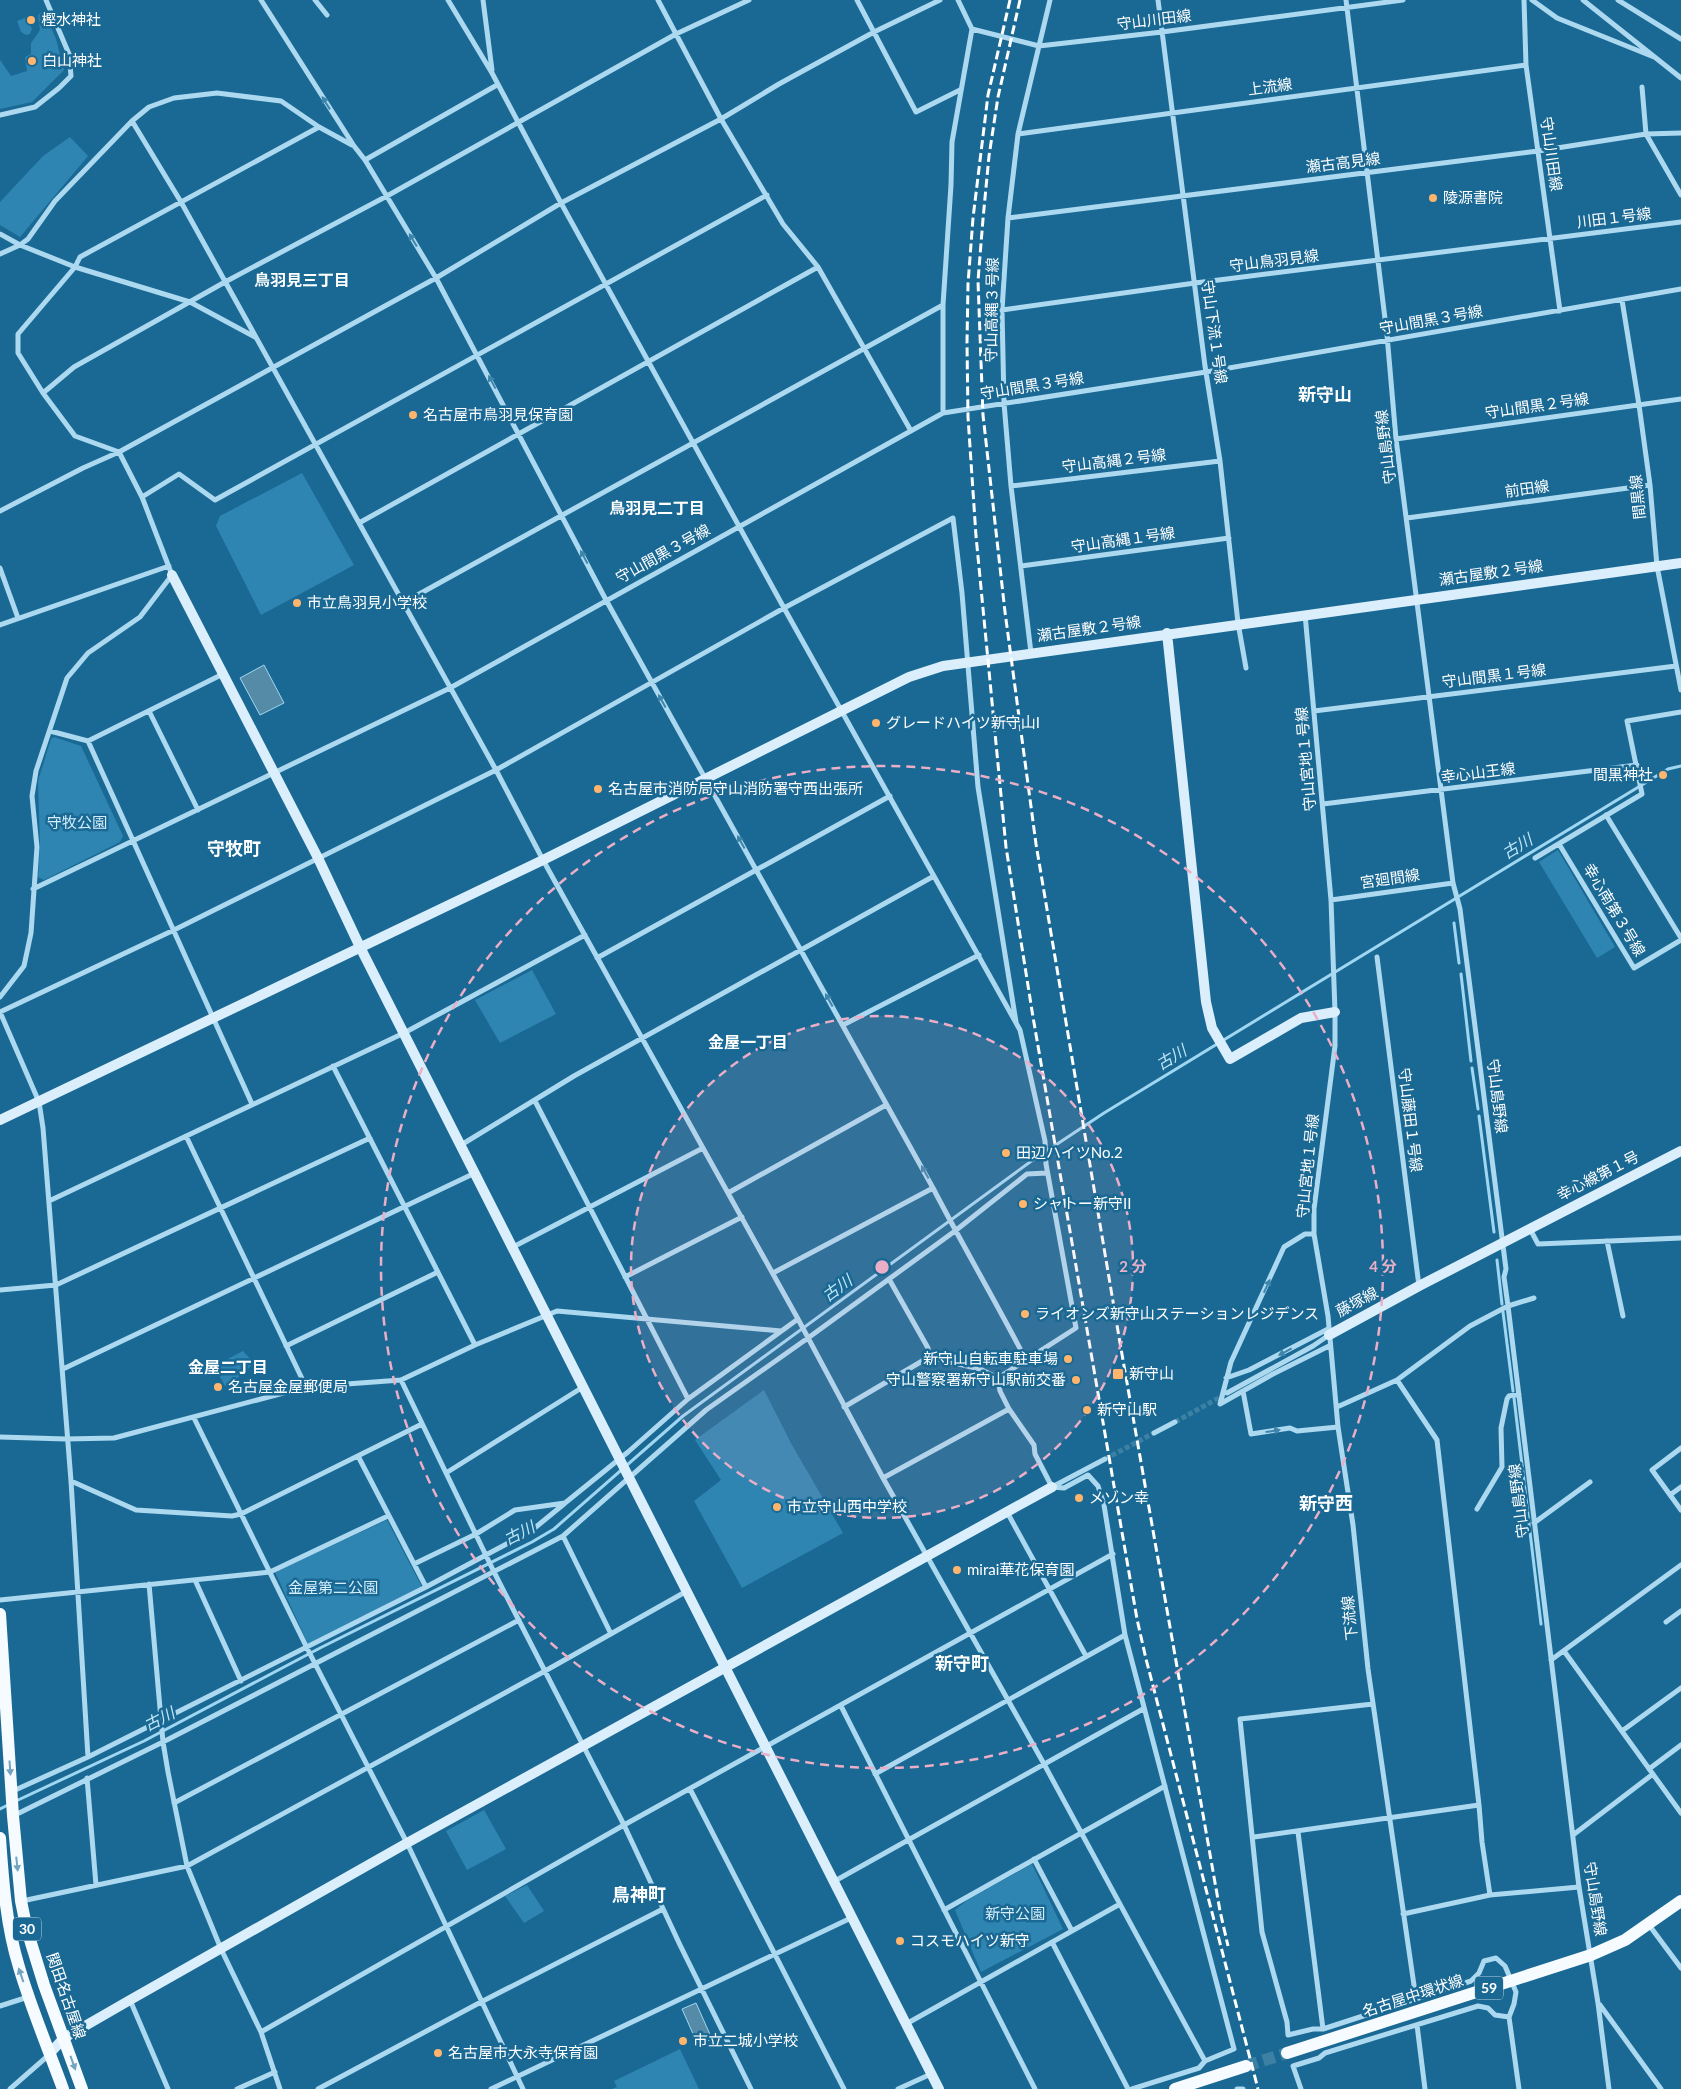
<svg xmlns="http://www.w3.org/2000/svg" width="1681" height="2089" font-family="Lato,'Noto Sans JP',sans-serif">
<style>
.green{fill:#2e85b2}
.water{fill:#558ba7;stroke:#9fd7f2}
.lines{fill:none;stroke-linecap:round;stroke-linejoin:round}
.stream{stroke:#9fd7f2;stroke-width:3}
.street-tunnel{stroke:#3c80a4;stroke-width:5;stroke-dasharray:5 2.5;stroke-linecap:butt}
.primary-tunnel{stroke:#3c80a4;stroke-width:12;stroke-dasharray:12 6;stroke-linecap:butt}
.street{stroke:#acd9f0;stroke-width:5}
.secondary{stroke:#daeffb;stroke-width:10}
.primary{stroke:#f5fbff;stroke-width:12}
.rail{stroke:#fff;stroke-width:3;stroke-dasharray:9 4;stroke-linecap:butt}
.oneway{fill:#3e85ab}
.oneway2{fill:#72a3bf}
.ring{fill:none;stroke:#eaaec6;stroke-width:2.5;stroke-dasharray:9 6}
.poi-dot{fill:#ffb56b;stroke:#1a6994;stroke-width:2}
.labels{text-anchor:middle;stroke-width:5;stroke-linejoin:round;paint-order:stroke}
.shield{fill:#1a6994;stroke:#bad2df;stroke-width:1}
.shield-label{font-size:14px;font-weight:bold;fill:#fff}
.poi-label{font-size:15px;fill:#fff;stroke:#1a6994;text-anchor:start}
.street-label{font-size:15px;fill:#fff;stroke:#1a6994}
.park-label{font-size:15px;fill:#d3edfb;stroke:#1a6994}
.neighbourhood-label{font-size:16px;font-weight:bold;fill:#fff;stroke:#1a6994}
.water-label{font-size:16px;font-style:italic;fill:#bfe5f7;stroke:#1a6994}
.quarter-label{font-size:18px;font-weight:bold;fill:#fff;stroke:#1a6994}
.centre{fill:#eaaec6;stroke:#1a6994;stroke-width:2.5}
.ring-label{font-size:15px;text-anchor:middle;font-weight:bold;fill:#eaaec6;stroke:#1a6994;stroke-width:5;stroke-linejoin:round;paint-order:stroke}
</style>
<rect width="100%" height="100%" fill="#1a6994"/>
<!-- green -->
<path class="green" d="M 44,11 L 56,39 L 64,70 L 32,102 L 0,109 L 0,60 L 11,76 L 27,71 L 25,57 L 31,54 L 31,43 L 40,30 L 38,15 Z
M 27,17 L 32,29 L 30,34 L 26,35 L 21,32 L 17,21 Z
M 70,137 L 88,156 L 20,237 L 0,225 L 0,202 L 43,156 Z
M 302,473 L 354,565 L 261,615 L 216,526 L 220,516 Z
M 54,737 L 81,746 L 123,836 L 120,842 L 44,880 L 38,877 L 40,846 L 38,781 L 51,739 Z
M 1558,850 L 1615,947 L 1597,958 L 1539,862 Z
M 532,970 L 556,1014 L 500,1043 L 475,1000 Z
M 243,1351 L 254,1363 L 234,1381 L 225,1386 L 214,1366 Z
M 764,1390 L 792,1445 L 843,1533 L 742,1588 L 694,1501 L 721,1480 L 695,1440 Z
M 387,1520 L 422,1587 L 308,1644 L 275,1572 Z
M 484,1810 L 506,1849 L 467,1870 L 446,1831 Z
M 1032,1864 L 1063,1929 L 981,1972 L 955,1910 L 969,1899 Z
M 527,1885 L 544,1911 L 524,1923 L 505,1896 Z
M 680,2049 L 699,2089 L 612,2089 L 617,2087 L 614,2081 Z"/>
<!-- water -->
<path class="water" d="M 264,665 L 284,703 L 260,715 L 240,678 Z
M 696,2003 L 712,2039 L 698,2045 L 682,2009 Z"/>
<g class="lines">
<!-- stream -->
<path class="stream" d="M 1454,923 L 1459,963
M 1461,974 L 1471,1061
M 1472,1068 L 1478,1109
M 1479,1116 L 1494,1232
M 1497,1260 L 1502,1304
M 1503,1312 L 1513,1391
M 1514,1398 L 1541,1624
M 16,1801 L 144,1741 L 320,1648 L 532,1542 L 554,1529 L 683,1416 L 1030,1162 L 1104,1113 L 1668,769 L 1681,766
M 0,1809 L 8,1805"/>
<!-- street-tunnel -->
<path class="street-tunnel" d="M 1175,1422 L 1224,1395
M 1105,1459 L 1154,1433"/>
<!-- primary-tunnel -->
<path class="primary-tunnel" d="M 1246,2066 L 1287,2053"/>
<!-- street -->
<path class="street" d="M 261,0 L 354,146 L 365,160 L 436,278 L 606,600 L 933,1188 C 963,1246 996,1302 1026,1360
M 315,0 L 327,15
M 448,0 L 492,73 L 561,203 L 784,608 L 1020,1030 L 1045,1141 L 1046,1164 L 1076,1328 L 998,1378
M 483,0 L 492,70
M 658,0 L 721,119 L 783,224 L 818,267 L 911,431
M 857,0 L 916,112 L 960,90
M 958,0 L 972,29 L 1039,46 L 1162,32 L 1403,0
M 1158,0 L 1205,366 L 1220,461 L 1238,623 L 1246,668
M 1346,0 L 1387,335 L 1396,439 L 1453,883 L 1460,909 L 1506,1269 L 1504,1277 L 1508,1306 L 1579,1887 L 1598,2003 L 1609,2089
M 1524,0 L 1526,65 L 1560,311
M 1532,0 L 1557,18 L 1654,57
M 1583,0 L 1681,78
M 1618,0 L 1681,39
M 1642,87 L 1646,134 L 1681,195
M 0,115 L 35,107 L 59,88 L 71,76 L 69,54 L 46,0
M 132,121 L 181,202 L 496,770 L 543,860 L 798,1319 L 883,1478 L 1044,1764 L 1205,2061
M 1018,134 L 1526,65
M 365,160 L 497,85
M 1008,218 L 1538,151 L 1646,134 L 1681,133
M 0,234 L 20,245 L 75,267 L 190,302 L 255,337
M 0,254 L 20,245 L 28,239 L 55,201 L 132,121 L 149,107 L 174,98 L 217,93 L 281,101 L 319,127 L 352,145
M 1622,300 L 1639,405 L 1650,485 L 1657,566 L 1681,690
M 1002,310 L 1195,283 L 1681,222
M 43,393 L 74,367 L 225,282 L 387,196 L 676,34 L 749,0
M 943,413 L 943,305 L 951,185 L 952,142 L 972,29
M 1396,439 L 1681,399
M 1011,486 L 1220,461
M 142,497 L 179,474 L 215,500 L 767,195
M 0,511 L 83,468 L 119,452 L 436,278 L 561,203 L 721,119 L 779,84 L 874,32 L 940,0
M 1407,518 L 1650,485
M 359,523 L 818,267
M 1021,566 L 1229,538
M 0,568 L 18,618
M 403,603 L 943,305
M 1305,614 L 1331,900 L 1335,1012 L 1335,1046 L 1314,1209 L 1314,1234 L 1328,1316 L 1338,1427 L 1353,1525 L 1368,1669 L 1416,1999
M 0,625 L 169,566
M 1031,653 L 1011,486 L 1004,403 L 1002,310 L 1008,218 L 1018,134 L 1050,0
M 149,711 L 198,810
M 1314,711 L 1676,666
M 50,731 L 88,741 L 223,674
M 88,741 L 252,1104
M 1323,804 L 1637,765
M 1606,815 L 1681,938
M 1559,844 L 1634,968 L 1681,940
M 1535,858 L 1642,794 L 1627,721 L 1681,712
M 33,889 L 450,688 L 943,413 L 1206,372 L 1681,289
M 1331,900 L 1453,883
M 1377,957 L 1419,1286
M 597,958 L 890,796
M 0,997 L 24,966 L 31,933 L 37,847 L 32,796 L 36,771 L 67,678 L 88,653 L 140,617 L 172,575 L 142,497 L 119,452 L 75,436 L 43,393 L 18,353 L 18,334 L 75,267 L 80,257 L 319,127
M 0,1012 L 174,930 L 496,770 L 784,608 L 953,518 L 962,593 L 978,787 L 1016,1022
M 0,1012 L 39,1102 L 43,1128 L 71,1481 L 88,1757
M 843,1025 L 979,955
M 333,1066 L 475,1345
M 535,1101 L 688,1399
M 186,1136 L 306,1387
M 461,1145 L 574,1076 L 934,876
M 728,1193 L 886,1105
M 49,1201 L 404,1033 L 585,935
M 1530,1229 L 1538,1244 L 1681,1238
M 1314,1234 L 1305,1234 L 1284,1247 L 1231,1362 L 1220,1404 L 1273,1374 L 1329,1346
M 1607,1241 L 1623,1316
M 513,1247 L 703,1148
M 773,1273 L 933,1188
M 625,1277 L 742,1217
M 889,1279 L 928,1348 L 929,1357
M 0,1290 L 56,1285 L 370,1138
M 286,1346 L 438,1272
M 63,1369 L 475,1173
M 1226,1378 L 1249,1370 L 1328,1329
M 401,1380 L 494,1572 L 624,1825 L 680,1945 L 751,2089
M 1397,1380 L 1437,1440 L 1479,1805 L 1482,1842 L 1490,1895
M 1243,1391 L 1251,1434 L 1290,1428 L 1297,1431 L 1338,1427
M 1227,1393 L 1313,1346 L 1329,1335
M 844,1407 L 929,1357 L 980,1369 L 998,1378 L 1000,1391 L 1009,1409 L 1034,1445 L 1035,1454 L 1052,1487
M 1337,1407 L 1397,1380 L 1470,1326 L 1508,1306 L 1534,1298
M 194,1418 L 307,1648 L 407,1843 L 523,2089
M 1154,1433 L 1175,1422
M 0,1437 L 66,1439 L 114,1438 L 306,1387 L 401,1380 L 475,1345 L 557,1311 L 781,1331
M 1681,1448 L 1652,1470 L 1681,1510
M 446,1473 L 583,1387
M 883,1478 L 1009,1409
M 71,1481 L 136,1510 L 232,1516 L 241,1514 L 422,1424
M 1052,1487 L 1064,1488 L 1088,1475 L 1098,1486 L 1104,1505 L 1125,1635 L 1234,2049 L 1205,2061 L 1199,2068 L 1132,2089
M 1052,1487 L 1105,1459
M 1670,1495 L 1681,1487
M 1477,1509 L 1502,1467 L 1501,1428 L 1507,1399 L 1509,1396 L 1519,1394
M 1007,1512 L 1086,1656
M 1534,1523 L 1590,1482
M 563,1536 L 611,1634
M 414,1564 L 476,1534 L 515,1510 L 565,1503 L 628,1452 L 688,1399 L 798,1319
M 195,1580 L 241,1681
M 149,1584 L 163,1742 L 168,1772 L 187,1866 L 221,1949 L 261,2032 L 280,2089
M 426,1587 L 531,1531 L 564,1504
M 0,1600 L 270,1572 L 388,1516
M 1666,1622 L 1681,1611
M 1564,1651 L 1681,1813
M 1551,1660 L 1681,1565
M 1373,1704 L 1240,1719 L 1262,1932 L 1287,2022 L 1288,2035 L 1313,2029 L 1323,2029 L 1471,1981 L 1479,1973 L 1484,1961 L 1496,1958 L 1505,1966 L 1516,1992 L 1514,2004 L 1509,2017 L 1519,2089
M 841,1706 L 1035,2089
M 1622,1731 L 1681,1688
M 1649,1769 L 1681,1745
M 875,1774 L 1125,1635
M 87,1778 L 96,1885
M 690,1789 L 844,2089
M 13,1791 L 88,1757 L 426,1587 L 358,1456
M 174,1803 L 519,1620
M 15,1815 L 163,1742 L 563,1536 L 706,1410 L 808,1338 L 955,1231 L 1027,1174 L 1047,1173
M 1298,1832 L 1323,2029
M 1573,1835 L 1653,1774
M 1254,1837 L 1479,1805
M 1034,1859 L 1072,1931
M 833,1882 L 1143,1709
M 22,1901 L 187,1866 L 545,1671 L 687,1591
M 944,1910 L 1165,1786
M 1403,1914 L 1490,1895 L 1579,1887
M 1649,1925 L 1681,1968
M 1052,1942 L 1128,2089
M 130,2000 L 168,2089
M 1600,2005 L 1661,2089
M 0,2006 L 28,1997
M 906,2024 L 1120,1904
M 1417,2025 L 1425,2089
M 261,2032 L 624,1825 L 1113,1554
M 10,2089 L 50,2054
M 237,2089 L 275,2072
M 318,2089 L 481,2002 L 663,1909
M 491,2089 L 851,1918
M 898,2089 L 931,2074
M 1237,2089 L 1243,2089
M 1301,2089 L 1293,2066 L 1319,2058 L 1325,2053 L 1478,2006 L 1488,2008 L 1495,2015 L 1509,2017"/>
<!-- secondary -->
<path class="secondary" d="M 172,575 L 318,858 L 360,947 L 939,2089
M 1167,633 L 1206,1002 L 1212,1028 L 1230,1059 L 1301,1018 L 1335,1012
M 0,1120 L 543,860 L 909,677 L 943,666 L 1681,563
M 1329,1335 L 1419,1286 L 1681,1151
M 50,2053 L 64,2038 L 130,2000 L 407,1843 L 1052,1487"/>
<!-- primary -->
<path class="primary" d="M 0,1614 L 13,1816 L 21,1901 L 27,1930 L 44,1985 L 82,2089
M 0,1838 C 3,1881 6,1925 19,1967 C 31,2008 48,2048 63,2089
M 1287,2053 L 1591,1955 L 1625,1940 L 1681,1901
M 1175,2089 L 1246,2066"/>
<!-- rail -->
<path class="rail" d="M 1010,0 L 988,95 L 973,218 L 968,284 L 967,343 L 968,417 L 976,536 L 1006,847 L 1033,1017 L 1137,1619 L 1146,1659 L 1258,2089
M 1020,0 L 998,97 L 989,156 L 983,219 L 978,281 L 983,415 L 1005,612 L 1036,844 L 1120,1343 L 1220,1911 L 1228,1946"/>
</g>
<!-- one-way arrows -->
<defs><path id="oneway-solid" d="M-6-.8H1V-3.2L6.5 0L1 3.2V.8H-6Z" transform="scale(1.25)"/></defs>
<g class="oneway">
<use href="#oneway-solid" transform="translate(326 103) rotate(-122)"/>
<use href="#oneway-solid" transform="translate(413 240) rotate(-121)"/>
<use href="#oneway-solid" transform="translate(492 382) rotate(-118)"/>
<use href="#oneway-solid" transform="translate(584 557) rotate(-118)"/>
<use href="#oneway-solid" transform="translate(662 701) rotate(-119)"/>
<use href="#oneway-solid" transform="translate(741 842) rotate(-119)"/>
<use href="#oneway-solid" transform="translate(829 1000) rotate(-119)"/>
<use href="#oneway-solid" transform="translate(925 1172) rotate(-119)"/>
<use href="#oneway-solid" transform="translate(1267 1286) rotate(-65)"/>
<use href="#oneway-solid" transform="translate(1285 1352) rotate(152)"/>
<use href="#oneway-solid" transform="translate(1273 1431) rotate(-8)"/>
</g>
<g class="oneway2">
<use href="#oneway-solid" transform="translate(10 1768) rotate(86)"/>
<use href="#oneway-solid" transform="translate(17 1864) rotate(84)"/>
<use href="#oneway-solid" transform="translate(21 1975) rotate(-109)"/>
<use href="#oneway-solid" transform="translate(73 2063) rotate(70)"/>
</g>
<!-- distance rings -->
<circle cx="882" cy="1267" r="251" fill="#eaaec6" fill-opacity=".12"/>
<g class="ring">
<circle cx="882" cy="1267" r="251"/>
<circle cx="882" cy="1267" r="501"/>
</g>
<!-- markers -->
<g class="poi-dot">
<circle cx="31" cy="20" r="5"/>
<circle cx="32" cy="61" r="5"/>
<circle cx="1433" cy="198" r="5"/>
<circle cx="413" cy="415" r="5"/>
<circle cx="297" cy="603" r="5"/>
<circle cx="876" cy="723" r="5"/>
<circle cx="1663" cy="775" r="5"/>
<circle cx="598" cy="789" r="5"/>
<circle cx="1006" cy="1153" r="5"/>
<circle cx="1023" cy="1204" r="5"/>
<circle cx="1025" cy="1314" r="5"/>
<circle cx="1068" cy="1359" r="5"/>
<rect x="1112" y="1368" width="12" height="12" rx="2.5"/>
<circle cx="1076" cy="1380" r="5"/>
<circle cx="218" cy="1387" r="5"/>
<circle cx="1087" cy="1410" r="5"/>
<circle cx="1079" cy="1498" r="5"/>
<circle cx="777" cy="1507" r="5"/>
<circle cx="957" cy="1570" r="5"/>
<circle cx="900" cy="1941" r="5"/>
<circle cx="683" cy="2041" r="5"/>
<circle cx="438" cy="2053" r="5"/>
</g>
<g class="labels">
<!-- shield labels -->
<g class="shield">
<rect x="13" y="1917.5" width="28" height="23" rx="4"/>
<rect x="1475" y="1976.5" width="28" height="23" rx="4"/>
</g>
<g class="shield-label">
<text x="27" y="1934">30</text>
<text x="1489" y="1993">59</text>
</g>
<!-- poi labels -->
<g class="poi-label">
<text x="41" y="25">樫水神社</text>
<text x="42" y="66">白山神社</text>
<text x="1443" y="203">陵源書院</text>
<text x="423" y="420">名古屋市鳥羽見保育園</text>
<text x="307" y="608">市立鳥羽見小学校</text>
<text x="886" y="728">グレードハイツ新守山I</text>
<text x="1653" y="780" text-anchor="end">間黒神社</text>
<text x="608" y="794">名古屋市消防局守山消防署守西出張所</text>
<text x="1016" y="1158">田辺ハイツNo.2</text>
<text x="1033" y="1209">シャトー新守II</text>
<text x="1035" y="1319">ライオンズ新守山ステーションレジデンス</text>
<text x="1058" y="1364" text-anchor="end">新守山自転車駐車場</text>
<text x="1129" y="1379">新守山</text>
<text x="1066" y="1385" text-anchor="end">守山警察署新守山駅前交番</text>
<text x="228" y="1392">名古屋金屋郵便局</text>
<text x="1097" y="1415">新守山駅</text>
<text x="1089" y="1503">メゾン幸</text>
<text x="787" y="1512">市立守山西中学校</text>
<text x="967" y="1575">mirai華花保育園</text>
<text x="910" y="1946">コスモハイツ新守</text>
<text x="693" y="2046">市立二城小学校</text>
<text x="448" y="2058">名古屋市大永寺保育園</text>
</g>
<!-- street labels -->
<g class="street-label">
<text transform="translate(1154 20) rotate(-7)" y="5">守山川田線</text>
<text transform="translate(1270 87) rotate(-8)" y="5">上流線</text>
<text transform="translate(1551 154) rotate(82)" y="5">守山川田線</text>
<text transform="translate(1343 163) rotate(-7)" y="5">瀬古高見線</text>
<text transform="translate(1614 218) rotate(-7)" y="5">川田１号線</text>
<text transform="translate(1274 261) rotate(-7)" y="5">守山鳥羽見線</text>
<text transform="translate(992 310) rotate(-89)" y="5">守山高縄３号線</text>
<text transform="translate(1431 320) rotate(-10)" y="5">守山間黒３号線</text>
<text transform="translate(1214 332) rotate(82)" y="5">守山下流１号線</text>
<text transform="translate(1032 386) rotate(-9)" y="5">守山間黒３号線</text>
<text transform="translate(1537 406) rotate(-8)" y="5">守山間黒２号線</text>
<text transform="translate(1386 447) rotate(-97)" y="5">守山島野線</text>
<text transform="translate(1114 461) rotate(-7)" y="5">守山高縄２号線</text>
<text transform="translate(1527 489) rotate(-8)" y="5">前田線</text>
<text transform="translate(1638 497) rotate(-96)" y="5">間黒線</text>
<text transform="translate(1123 540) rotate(-8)" y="5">守山高縄１号線</text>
<text transform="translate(663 554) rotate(-29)" y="5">守山間黒３号線</text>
<text transform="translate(1491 573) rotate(-8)" y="5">瀬古屋敷２号線</text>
<text transform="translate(1089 629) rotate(-8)" y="5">瀬古屋敷２号線</text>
<text transform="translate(1494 676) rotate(-7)" y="5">守山間黒１号線</text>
<text transform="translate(1306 759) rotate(-95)" y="5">守山宮地１号線</text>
<text transform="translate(1478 773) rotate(-7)" y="5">幸心山王線</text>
<text transform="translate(1390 879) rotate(-8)" y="5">宮廻間線</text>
<text transform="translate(1614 910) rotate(59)" y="5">幸心南第３号線</text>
<text transform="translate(1497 1096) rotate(83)" y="5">守山島野線</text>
<text transform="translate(1410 1120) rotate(83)" y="5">守山藤田１号線</text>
<text transform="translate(1308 1166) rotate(-84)" y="5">守山宮地１号線</text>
<text transform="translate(1598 1176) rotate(-27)" y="5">幸心線第１号</text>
<text transform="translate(1357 1302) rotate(-28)" y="5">藤塚線</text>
<text transform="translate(1519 1501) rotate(-97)" y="5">守山島野線</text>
<text transform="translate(1350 1618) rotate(-96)" y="5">下流線</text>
<text transform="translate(1595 1899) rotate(81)" y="5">守山島野線</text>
<text transform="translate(66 1996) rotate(71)" y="5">関田名古屋線</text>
<text transform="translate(1413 1996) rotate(-18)" y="5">名古屋中環状線</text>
</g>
<!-- park labels -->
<g class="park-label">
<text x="77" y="828">守牧公園</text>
<text x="333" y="1593">金屋第二公園</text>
<text x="1015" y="1919">新守公園</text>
</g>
<!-- neighbourhood labels -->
<g class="neighbourhood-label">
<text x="302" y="286">鳥羽見三丁目</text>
<text x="657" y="514">鳥羽見二丁目</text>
<text x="748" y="1048">金屋一丁目</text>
<text x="228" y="1373">金屋二丁目</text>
</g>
<!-- water labels -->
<g class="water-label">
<text transform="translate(1517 846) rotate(-31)" y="6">古川</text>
<text transform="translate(1171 1057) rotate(-31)" y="6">古川</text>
<text transform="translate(837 1288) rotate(-36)" y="6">古川</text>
<text transform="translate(519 1533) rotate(-27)" y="6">古川</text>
<text transform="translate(159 1719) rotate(-27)" y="6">古川</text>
</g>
<!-- quarter labels -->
<g class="quarter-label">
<text x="1325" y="401">新守山</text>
<text x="234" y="855">守牧町</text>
<text x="1326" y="1510">新守西</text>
<text x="962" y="1670">新守町</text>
<text x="639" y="1901">鳥神町</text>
</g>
</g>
<circle cx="882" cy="1267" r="8" class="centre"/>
<g class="ring-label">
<text x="1133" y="1272">2 分</text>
<text x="1383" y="1272">4 分</text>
</g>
</svg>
